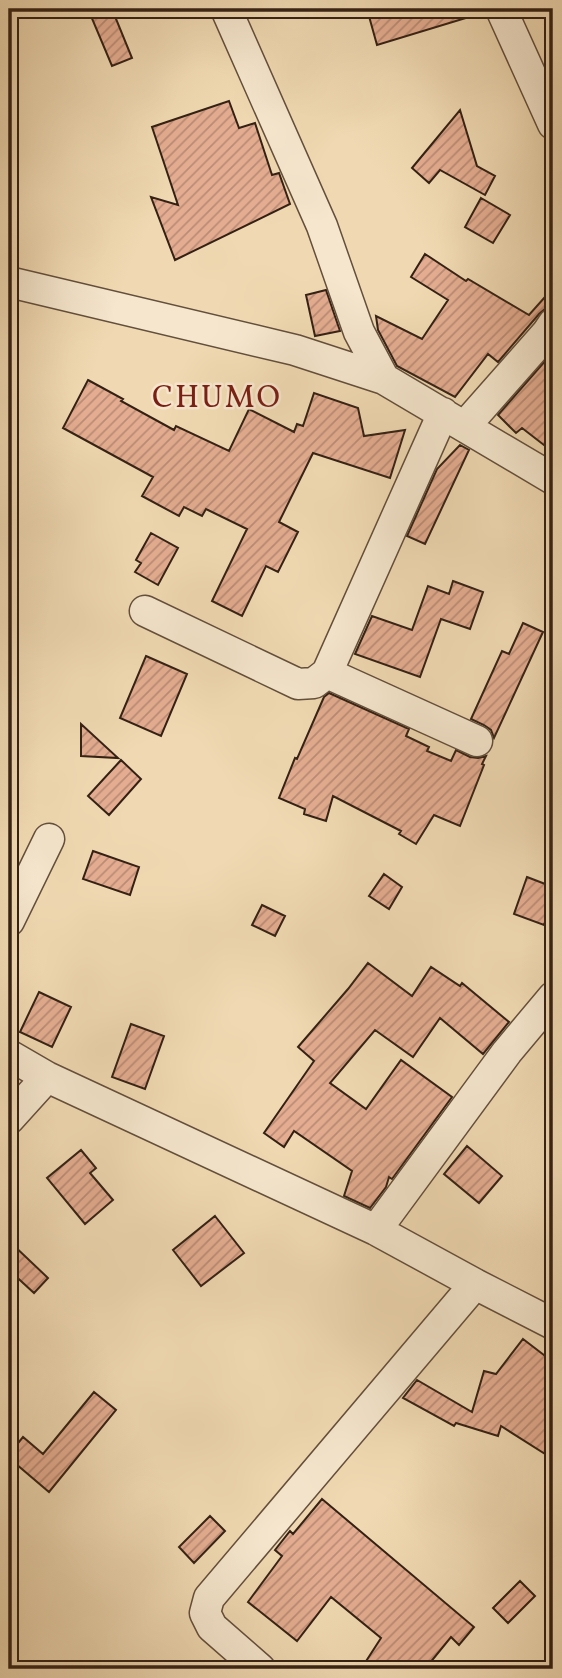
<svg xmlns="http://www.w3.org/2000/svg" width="562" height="1678" font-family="Vollkorn,serif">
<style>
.building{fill:url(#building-hatch);stroke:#342114;stroke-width:2}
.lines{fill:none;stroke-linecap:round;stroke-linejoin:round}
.minor-casing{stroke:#634f3c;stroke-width:33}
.minor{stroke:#f5e6cd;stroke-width:30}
.labels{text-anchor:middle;stroke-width:5;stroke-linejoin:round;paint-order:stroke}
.quarter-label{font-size:32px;letter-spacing:2px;fill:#7a1f14;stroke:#f5e6cd}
</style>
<defs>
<pattern id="building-hatch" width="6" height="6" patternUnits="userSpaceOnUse" patternTransform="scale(1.75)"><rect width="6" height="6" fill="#e4ad91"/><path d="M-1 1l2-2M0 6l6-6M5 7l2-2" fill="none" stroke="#ba8c75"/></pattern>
</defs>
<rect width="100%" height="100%" fill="#f0d9b2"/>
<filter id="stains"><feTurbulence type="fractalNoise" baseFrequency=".00286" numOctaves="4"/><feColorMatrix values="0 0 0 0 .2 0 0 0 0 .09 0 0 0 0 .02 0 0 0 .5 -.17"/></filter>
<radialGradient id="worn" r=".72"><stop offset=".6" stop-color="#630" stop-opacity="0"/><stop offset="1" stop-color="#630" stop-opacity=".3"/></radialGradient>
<!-- building -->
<path class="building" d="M 88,9 L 112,9 L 132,58 L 112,66 Z
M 367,9 L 479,9 L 479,14 L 377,45 Z
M 229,101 L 239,128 L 255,123 L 272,175 L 279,173 L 290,204 L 175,260 L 151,197 L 178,205 L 152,127 Z
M 460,110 L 477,166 L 495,176 L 485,195 L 440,170 L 429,183 L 412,168 Z
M 481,198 L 510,215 L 493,243 L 465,227 Z
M 425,254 L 466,281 L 468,279 L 529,315 L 553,288 L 553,307 L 546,308 L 539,314 L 498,362 L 488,354 L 455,397 L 397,366 L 378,330 L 376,316 L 422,339 L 448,300 L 411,277 Z
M 326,290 L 340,331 L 315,336 L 306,295 Z
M 553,352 L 553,452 L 522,428 L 516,433 L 498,415 Z
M 88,380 L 123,399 L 121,401 L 174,430 L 176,426 L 229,451 L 249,409 L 294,432 L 297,424 L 303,426 L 314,393 L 358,408 L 364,436 L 405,430 L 390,478 L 313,453 L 279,522 L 298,532 L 278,572 L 266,566 L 242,616 L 212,601 L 247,529 L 206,509 L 202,516 L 184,507 L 179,516 L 142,496 L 153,477 L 63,428 Z
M 460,445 L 469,450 L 425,544 L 407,536 L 437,469 Z
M 151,533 L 178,548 L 158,585 L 135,572 L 141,563 L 136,560 Z
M 453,581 L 483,592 L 470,629 L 441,619 L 420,677 L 355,654 L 372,616 L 412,630 L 428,586 L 449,594 Z
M 523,623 L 543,632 L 494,738 L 491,730 L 484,725 L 471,719 L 502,651 L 509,654 Z
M 146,656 L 187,674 L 161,736 L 120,718 Z
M 329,693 L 409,729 L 406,736 L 429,747 L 427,751 L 451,761 L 456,750 L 470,757 L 478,758 L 486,756 L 482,764 L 484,765 L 460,826 L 434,815 L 416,844 L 399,834 L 401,831 L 333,796 L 326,821 L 304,814 L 305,809 L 279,798 L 295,758 L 297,759 L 324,697 Z
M 81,724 L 118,758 L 81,756 Z
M 121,760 L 141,779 L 109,815 L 88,796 Z
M 93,851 L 139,867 L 130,895 L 83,879 Z
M 384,874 L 402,887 L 389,909 L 369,896 Z
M 527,877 L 553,887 L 553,898 L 544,925 L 514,914 Z
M 262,905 L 285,916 L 275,936 L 252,925 Z
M 368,963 L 412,996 L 431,967 L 460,986 L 462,983 L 509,1022 L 483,1054 L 440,1018 L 413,1057 L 375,1030 L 330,1083 L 366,1109 L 401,1060 L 452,1097 L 392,1179 L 389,1177 L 386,1187 L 370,1208 L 344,1196 L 352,1171 L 294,1131 L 284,1147 L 264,1133 L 314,1061 L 298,1047 L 348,989 Z
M 39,992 L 71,1007 L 52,1047 L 20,1032 Z
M 131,1024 L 164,1036 L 145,1089 L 112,1077 Z
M 467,1146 L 502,1176 L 479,1203 L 444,1174 Z
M 81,1150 L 96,1168 L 90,1173 L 113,1200 L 85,1224 L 47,1178 Z
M 215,1216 L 244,1253 L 201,1286 L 173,1250 Z
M 9,1241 L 48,1278 L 34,1293 L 9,1270 Z
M 523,1339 L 553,1362 L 553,1459 L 501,1426 L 498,1436 L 456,1423 L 454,1426 L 403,1398 L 417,1380 L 472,1412 L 484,1371 L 496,1374 Z
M 94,1392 L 116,1410 L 49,1492 L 9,1458 L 9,1454 L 23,1437 L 43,1454 Z
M 322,1499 L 474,1627 L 459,1645 L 451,1637 L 425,1669 L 361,1669 L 381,1638 L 331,1597 L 297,1641 L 248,1602 L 282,1556 L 275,1550 L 290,1531 L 293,1534 Z
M 210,1516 L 225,1531 L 194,1563 L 179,1547 Z
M 520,1581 L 535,1596 L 508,1623 L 493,1608 Z"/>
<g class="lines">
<!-- minor casing -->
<g class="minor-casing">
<path id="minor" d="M 226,9 L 322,226 L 359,332 L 384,379
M 501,9 L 553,124
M 9,282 L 295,350 L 384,379 L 553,479
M 465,426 L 547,333 L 553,324
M 145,611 L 298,684 L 314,683 L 327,673 L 443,413
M 327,673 L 477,741
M 9,921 L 49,839
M 9,1055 L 47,1077 L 376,1230 L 475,1284 L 553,1324
M 9,1119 L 47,1077
M 376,1230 L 507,1052 L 553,997
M 260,1669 L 212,1627 L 205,1613 L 209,1598 L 475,1284"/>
</g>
<!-- minor -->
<use href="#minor" class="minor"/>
</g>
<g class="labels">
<!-- quarter labels -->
<g class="quarter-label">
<text x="217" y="407">CHUMO</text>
</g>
</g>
<!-- margin -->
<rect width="562" height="1678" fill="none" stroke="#f0d9b2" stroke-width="35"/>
<rect x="10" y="10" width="541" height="1657" fill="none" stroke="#342114" stroke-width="3.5"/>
<rect x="18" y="18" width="527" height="1643" fill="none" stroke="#342114" stroke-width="2"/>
<rect width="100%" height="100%" filter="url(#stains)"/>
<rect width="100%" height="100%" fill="url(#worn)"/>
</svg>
